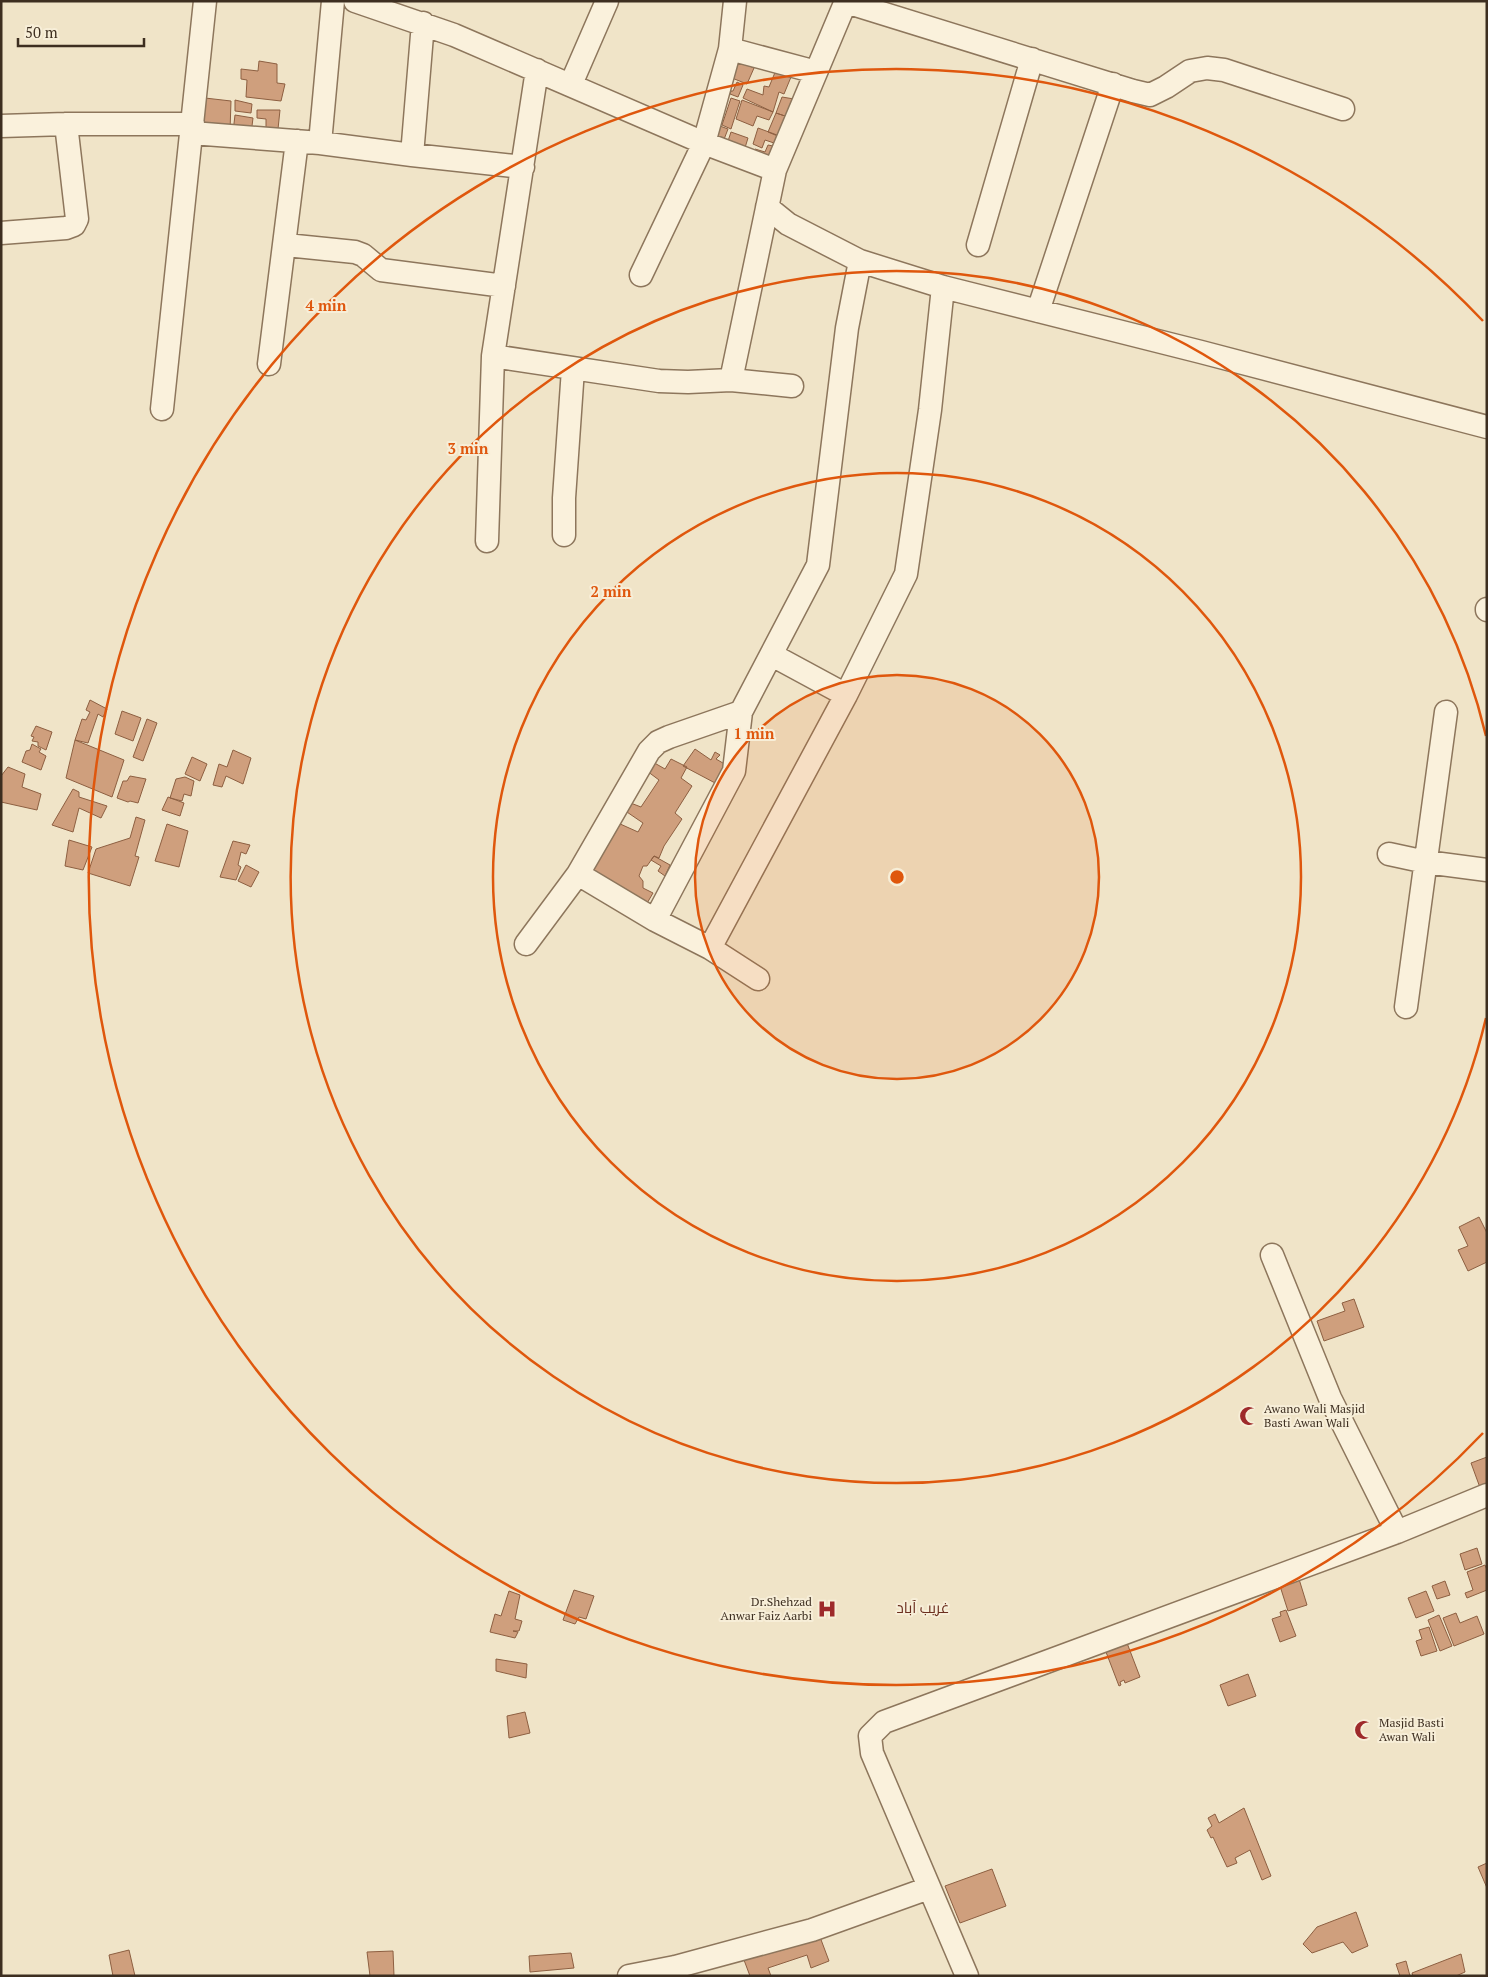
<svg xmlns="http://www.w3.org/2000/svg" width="1488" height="1977" font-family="'PT Serif',Cairo,serif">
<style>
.building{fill:#cf9f7d;stroke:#8d5f41}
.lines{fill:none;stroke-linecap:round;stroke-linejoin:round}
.minor-casing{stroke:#8d765c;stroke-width:25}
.minor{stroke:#faf1dc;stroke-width:22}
.ring{fill:none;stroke:#df570d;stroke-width:2.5}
.labels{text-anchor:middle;stroke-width:4;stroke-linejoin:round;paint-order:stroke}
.poi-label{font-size:12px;fill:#3d2e20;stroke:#f7eed8;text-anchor:start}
.quarter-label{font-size:15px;fill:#6b2e1e;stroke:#f7eed8}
.centre{fill:#df570d;stroke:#f7eed8;stroke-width:2.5}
.ring-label{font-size:15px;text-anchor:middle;font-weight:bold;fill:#df570d;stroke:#f7eed8;stroke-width:4;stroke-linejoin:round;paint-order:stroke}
</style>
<rect width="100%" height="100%" fill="#f0e4c8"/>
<!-- building -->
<path class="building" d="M 733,59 L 754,68 L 747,84 L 727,76 Z
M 259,61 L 277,64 L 277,83 L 285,84 L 281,101 L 246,97 L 247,80 L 241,79 L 241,69 L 258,71 Z
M 776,70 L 791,77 L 784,94 L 779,92 L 773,112 L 743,98 L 747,89 L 763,95 L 764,86 L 769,87 Z
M 737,82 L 743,85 L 738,97 L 730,94 L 731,91 L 733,91 Z
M 782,97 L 794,99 L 794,119 L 776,113 Z
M 205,98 L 231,101 L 230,131 L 203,127 Z
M 731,98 L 740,101 L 731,129 L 722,125 Z
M 235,100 L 252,104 L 251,113 L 235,111 Z
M 742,100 L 773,112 L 769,120 L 757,116 L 753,126 L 736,119 Z
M 257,110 L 280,110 L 278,129 L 266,128 L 266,119 L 257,118 Z
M 776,113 L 794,119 L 785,139 L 768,132 Z
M 235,115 L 253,118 L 251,134 L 233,132 Z
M 720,126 L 728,129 L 723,142 L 716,139 Z
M 758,128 L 777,135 L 774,143 L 765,140 L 762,148 L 753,144 Z
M 731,132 L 748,138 L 744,151 L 727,144 Z
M 768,145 L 773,146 L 775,164 L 752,155 L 755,149 L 765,152 Z
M 90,700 L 107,709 L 103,717 L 98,714 L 88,743 L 75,740 L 82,719 L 86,720 L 90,712 L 86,710 Z
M 122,711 L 141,718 L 133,741 L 115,734 Z
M 147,719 L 157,723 L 143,761 L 133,757 Z
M 36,726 L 52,732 L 46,750 L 38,746 L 38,742 L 32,741 L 34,737 L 31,736 Z
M 75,740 L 124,760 L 112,797 L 66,778 Z
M 32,744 L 41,749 L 39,752 L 46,756 L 41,770 L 22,762 L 26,751 L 30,750 Z
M 695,749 L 711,760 L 715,752 L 720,755 L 716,759 L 728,766 L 717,784 L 683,766 Z
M 233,750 L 251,758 L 243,784 L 226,776 L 222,787 L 213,785 L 219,764 L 227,767 Z
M 192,757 L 207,764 L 200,781 L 185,774 Z
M 671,759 L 687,767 L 681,778 L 692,786 L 675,813 L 682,819 L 664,846 L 659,858 L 654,856 L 647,866 L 643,866 L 639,876 L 643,881 L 643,888 L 653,893 L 646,905 L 587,872 L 618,823 L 638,832 L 643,823 L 624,810 L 628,802 L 641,807 L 659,780 L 647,771 L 651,761 L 665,769 Z
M 8,767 L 25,774 L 22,787 L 41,794 L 37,810 L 1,802 L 1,776 Z
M 130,776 L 146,779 L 138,803 L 130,801 L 128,802 L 117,798 L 123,781 L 127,781 Z
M 185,777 L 194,781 L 191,796 L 184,794 L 182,801 L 170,798 L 176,779 Z
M 73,789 L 79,792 L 79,797 L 107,806 L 101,818 L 79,808 L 73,832 L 52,825 Z
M 168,797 L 184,803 L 180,816 L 162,810 Z
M 136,817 L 145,820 L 135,856 L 139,857 L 130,886 L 88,873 L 96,849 L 130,838 Z
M 167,824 L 188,831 L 179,867 L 155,861 Z
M 69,840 L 92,847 L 83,870 L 65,866 Z
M 233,841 L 250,845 L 246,854 L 241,852 L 238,865 L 241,867 L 236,880 L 220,877 Z
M 654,856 L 670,865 L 665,876 L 658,871 L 661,866 L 651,860 Z
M 246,865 L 259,872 L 251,887 L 238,881 Z
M 1479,1217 L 1487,1233 L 1487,1262 L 1468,1271 L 1458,1250 L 1468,1246 L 1459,1227 Z
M 1354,1299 L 1364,1327 L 1324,1341 L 1317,1321 L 1345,1311 L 1342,1303 Z
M 1487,1457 L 1487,1491 L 1482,1493 L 1471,1463 Z
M 1477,1548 L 1482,1564 L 1465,1570 L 1460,1554 Z
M 1485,1565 L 1487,1570 L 1487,1590 L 1467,1598 L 1465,1593 L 1473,1590 L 1467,1572 Z
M 1299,1579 L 1307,1605 L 1288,1611 L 1280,1586 Z
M 1445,1581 L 1450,1595 L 1437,1599 L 1432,1586 Z
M 574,1590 L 594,1596 L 586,1619 L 579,1617 L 575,1624 L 563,1620 Z
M 509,1591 L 520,1595 L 515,1619 L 522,1621 L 519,1631 L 513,1631 L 518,1632 L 515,1638 L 490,1632 L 495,1614 L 501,1616 Z
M 1426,1591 L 1434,1611 L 1416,1618 L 1408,1598 Z
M 1286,1610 L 1296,1636 L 1280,1642 L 1272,1619 L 1281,1616 L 1280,1612 Z
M 1456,1613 L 1460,1623 L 1477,1616 L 1484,1634 L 1454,1646 L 1443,1618 Z
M 1439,1615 L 1452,1646 L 1440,1651 L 1428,1620 Z
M 1429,1627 L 1437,1651 L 1421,1656 L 1416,1641 L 1422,1639 L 1419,1630 Z
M 1127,1643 L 1140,1677 L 1125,1683 L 1124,1680 L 1120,1682 L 1121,1685 L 1119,1686 L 1106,1652 Z
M 496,1659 L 527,1664 L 526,1678 L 496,1671 Z
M 1248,1674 L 1256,1696 L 1228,1706 L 1220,1685 Z
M 525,1712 L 530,1733 L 509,1738 L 507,1716 Z
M 1244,1808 L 1271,1876 L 1262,1880 L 1250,1850 L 1235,1858 L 1237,1863 L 1227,1867 L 1213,1837 L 1211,1838 L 1207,1830 L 1212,1826 L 1208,1818 L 1215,1814 L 1219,1823 Z
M 1487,1863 L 1487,1888 L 1478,1867 Z
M 992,1869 L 1006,1906 L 960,1923 L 945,1886 Z
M 1356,1912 L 1368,1946 L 1352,1953 L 1343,1942 L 1312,1953 L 1303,1944 L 1317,1927 Z
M 820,1937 L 829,1961 L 811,1968 L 807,1955 L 768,1968 L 771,1976 L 750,1976 L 744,1960 Z
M 129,1950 L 135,1976 L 113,1976 L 109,1955 Z
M 393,1951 L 394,1976 L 370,1976 L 367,1952 Z
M 571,1953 L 574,1968 L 530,1972 L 529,1956 Z
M 1461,1954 L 1465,1972 L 1456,1976 L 1413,1976 L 1412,1973 Z
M 1406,1961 L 1410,1976 L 1400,1976 L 1396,1964 Z"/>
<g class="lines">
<!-- minor casing -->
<g class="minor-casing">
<path id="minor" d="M 355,1 L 454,35 L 704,143 L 775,170
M 846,2 L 1133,91 L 1150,95 L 1166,87 L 1190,71 L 1207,68 L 1224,70 L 1343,109
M 730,49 L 816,72
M 571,84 L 607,1
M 1,126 L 66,124 L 193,124
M 192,133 L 320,143 L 412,155 L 523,167
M 320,143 L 333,1
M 412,155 L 423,23
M 767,207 L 788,224 L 860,261 L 943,287 L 1201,352 L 1487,427
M 1,233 L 66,228 L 74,225 L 77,219 L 66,124
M 286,245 L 355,252 L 363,255 L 381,270 L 504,286
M 978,245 L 1032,59
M 641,275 L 704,143 L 730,49 L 735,1
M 1038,311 L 1113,84
M 493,356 L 659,381 L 688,382 L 731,380 L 792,386
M 269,364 L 297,141
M 731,380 L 775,170 L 846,1
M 162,409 L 205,1
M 564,535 L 564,498 L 573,369
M 487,541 L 493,356 L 537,70
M 1487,610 L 1487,609
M 772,655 L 846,695
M 1389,854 L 1426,862 L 1487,870
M 578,874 L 655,920 L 710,948 L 758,979
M 655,920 L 734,771 L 741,712
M 526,944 L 578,874 L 649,751 L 658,742 L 669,737 L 741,712 L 818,565 L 847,328 L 860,261
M 710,948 L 846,695 L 906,574 L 930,410 L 943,287
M 1406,1007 L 1446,712
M 1272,1255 L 1330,1398 L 1397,1532
M 629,1976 L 675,1967 L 812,1930 L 929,1888
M 967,1976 L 872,1753 L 870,1736 L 884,1722 L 1397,1532 L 1487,1495"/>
</g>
<!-- minor -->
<use href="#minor" class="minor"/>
</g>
<!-- distance rings -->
<circle cx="897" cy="877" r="202" fill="#df570d" fill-opacity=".12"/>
<g class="ring">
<circle cx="897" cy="877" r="202"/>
<circle cx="897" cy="877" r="404"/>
<path d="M1486 1018A606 606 0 1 1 1486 736"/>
<path d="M1483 1433A808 808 0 1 1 1483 321"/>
</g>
<!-- icons -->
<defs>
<g id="mosque-bare" transform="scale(1.5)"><path d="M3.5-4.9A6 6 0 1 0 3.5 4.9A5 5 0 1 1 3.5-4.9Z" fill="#9e2a2b" stroke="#f7eed8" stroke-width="2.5" paint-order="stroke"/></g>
<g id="hospital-bare" transform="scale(1.5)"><path d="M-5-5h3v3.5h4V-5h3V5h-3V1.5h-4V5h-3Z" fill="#9e2a2b" stroke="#f7eed8" stroke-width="2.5" paint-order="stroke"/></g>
</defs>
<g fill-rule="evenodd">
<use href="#mosque-bare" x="1249" y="1416"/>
<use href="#hospital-bare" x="827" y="1609"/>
<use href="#mosque-bare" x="1364" y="1730"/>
</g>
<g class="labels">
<!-- poi labels -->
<g class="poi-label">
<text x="1264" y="1413">Awano Wali Masjid<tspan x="1264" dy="14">Basti Awan Wali</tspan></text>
<text x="812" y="1606" text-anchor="end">Dr.Shehzad<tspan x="812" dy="14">Anwar Faiz Aarbi</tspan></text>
<text x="1379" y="1727">Masjid Basti<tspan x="1379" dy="14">Awan Wali</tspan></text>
</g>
<!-- quarter labels -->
<g class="quarter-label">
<text x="923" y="1613">غریب آباد</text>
</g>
</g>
<circle cx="897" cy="877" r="8" class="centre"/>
<g class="ring-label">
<text x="326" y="311">4 min</text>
<text x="468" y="454">3 min</text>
<text x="611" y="597">2 min</text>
<text x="754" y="739">1 min</text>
</g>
<!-- border -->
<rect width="1488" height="1977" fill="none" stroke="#3d2e20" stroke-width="5"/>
<!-- scale -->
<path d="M18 38v8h126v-8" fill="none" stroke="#3d2e20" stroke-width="2.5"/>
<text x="25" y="38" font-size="15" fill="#3d2e20" stroke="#f7eed8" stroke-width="4" paint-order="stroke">50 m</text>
</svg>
